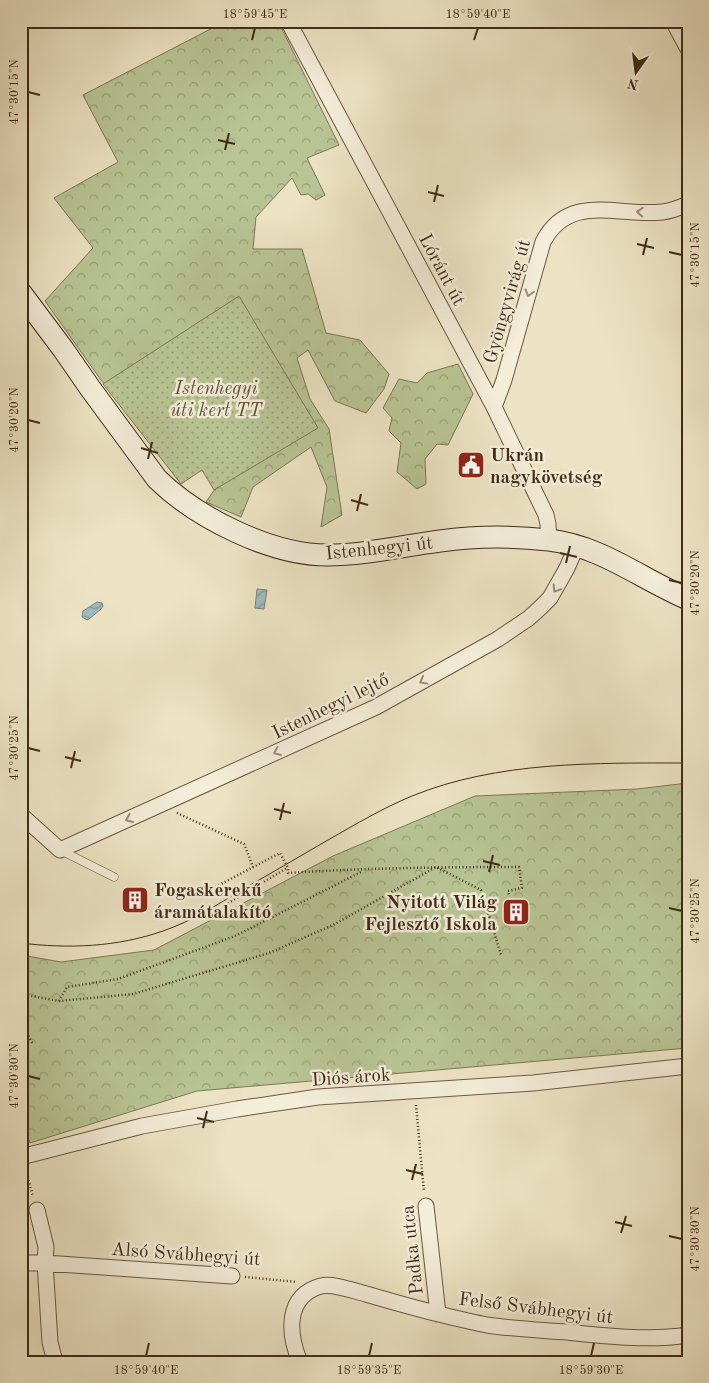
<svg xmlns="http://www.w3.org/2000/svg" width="709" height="1383" font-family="'Old Standard TT',serif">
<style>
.forest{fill:url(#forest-crowns);stroke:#7c7756}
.park{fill:url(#park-dots);stroke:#7c7756}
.water{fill:url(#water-waves);stroke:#78817c}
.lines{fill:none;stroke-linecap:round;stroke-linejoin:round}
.lane-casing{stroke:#6b5842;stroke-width:9}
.street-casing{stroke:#6b5842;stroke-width:17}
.secondary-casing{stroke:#402a17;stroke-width:23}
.path{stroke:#402a17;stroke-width:2.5;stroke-dasharray:1 2.5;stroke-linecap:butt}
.lane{stroke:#f3edd9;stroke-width:8}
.street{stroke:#f3edd9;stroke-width:15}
.secondary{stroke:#f3edd9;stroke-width:21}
.tram{stroke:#402a17;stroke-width:1}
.oneway{stroke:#9a8c78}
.ticks{fill:none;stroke:#402a17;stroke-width:2}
.labels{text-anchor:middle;stroke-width:5;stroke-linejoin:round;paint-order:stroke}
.street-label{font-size:19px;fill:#402a17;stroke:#f3edd9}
.park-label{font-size:19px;font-style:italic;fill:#5e5036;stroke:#f3edd9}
.poi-label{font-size:19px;font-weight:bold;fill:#402a17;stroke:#f3edd9;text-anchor:start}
.neatline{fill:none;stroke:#402a17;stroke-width:2}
.ticks-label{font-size:12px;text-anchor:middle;fill:#402a17}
</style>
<defs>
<pattern id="forest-crowns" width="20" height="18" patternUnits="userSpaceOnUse" patternTransform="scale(1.25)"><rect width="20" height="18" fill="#b8c494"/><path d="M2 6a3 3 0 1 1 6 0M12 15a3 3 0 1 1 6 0" fill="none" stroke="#979f78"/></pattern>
<pattern id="park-dots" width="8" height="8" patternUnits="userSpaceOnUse" patternTransform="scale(1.25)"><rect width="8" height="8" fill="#b8c494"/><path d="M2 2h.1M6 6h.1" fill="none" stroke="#979f78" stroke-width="1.8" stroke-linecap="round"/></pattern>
<pattern id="water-waves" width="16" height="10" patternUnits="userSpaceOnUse" patternTransform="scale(1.25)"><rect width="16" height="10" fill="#9dbbbf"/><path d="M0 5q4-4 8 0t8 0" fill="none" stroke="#81989a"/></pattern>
</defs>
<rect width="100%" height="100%" fill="#ece3c4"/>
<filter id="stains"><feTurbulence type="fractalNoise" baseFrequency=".004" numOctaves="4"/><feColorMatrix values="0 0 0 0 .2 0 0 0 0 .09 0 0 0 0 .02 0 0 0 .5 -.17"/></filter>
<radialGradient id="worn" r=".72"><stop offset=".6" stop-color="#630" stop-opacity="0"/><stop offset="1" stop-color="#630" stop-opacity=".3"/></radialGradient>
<!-- forest -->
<path class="forest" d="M 226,21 L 278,21 L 339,145 L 307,158 L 325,195 L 316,200 L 308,194 L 301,195 L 292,178 L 256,217 L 253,249 L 302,249 L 326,333 L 360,340 L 389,374 L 384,389 L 366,413 L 335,401 L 308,350 L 297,358 L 310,399 L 329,429 L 342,515 L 321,527 L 327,487 L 311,447 L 253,487 L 241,517 L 206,502 L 222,479 L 223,445 L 178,478 L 101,380 L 45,301 L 93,248 L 54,198 L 118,162 L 83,95 Z
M 458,364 L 473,394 L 448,445 L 437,444 L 425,459 L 426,484 L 417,489 L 397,472 L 401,443 L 389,431 L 392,418 L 383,408 L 399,379 L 417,383 L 427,373 Z
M 688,783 L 688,1048 L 197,1091 L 30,1143 L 21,1123 L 21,955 L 61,962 L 154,950 L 333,856 L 475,796 L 637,789 Z"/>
<!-- park -->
<path class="park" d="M 239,296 L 318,428 L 214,490 L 202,470 L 181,484 L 103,384 Z"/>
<!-- water -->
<path class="water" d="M 257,589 L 267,590 L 264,609 L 255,608 Z
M 97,602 L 102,603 L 103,606 L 101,609 L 89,619 L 87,620 L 82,617 L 83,611 Z"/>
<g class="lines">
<!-- lane casing -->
<g class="lane-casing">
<path id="lane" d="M 60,850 L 114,877"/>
</g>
<!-- street casing -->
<g class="street-casing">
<path id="street" d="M 288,21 L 494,407 L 546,515 L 548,524 L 549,540
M 673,21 L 688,49
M 494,407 L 504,380 L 543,242 C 569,192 619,217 662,212 C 671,211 679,208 688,204
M 21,815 L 60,850 L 376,707 L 498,639 L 529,618 L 540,608 L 550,598 L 567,568 L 577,545
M 21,1157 L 142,1126 L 237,1109 L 318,1097 L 533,1083 L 688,1066
M 426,1206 L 438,1314
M 37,1210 L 46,1247 L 45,1263 L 232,1276
M 21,1263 L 45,1263 L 50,1342 L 55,1362
M 300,1362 C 288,1334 285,1296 321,1286 C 333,1283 354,1291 366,1294 C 390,1301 414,1308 439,1314 C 455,1318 471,1322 487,1325 C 513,1329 540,1330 567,1332 C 607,1336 648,1341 688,1335"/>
</g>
<!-- secondary casing -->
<g class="secondary-casing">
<path id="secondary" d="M 21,293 L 63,349 L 90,388 L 157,479 C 197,518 271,555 327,555 C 365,555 402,546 440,541 C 476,536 513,536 549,540 C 601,546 641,579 688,599"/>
</g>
<!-- path -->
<path class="path" d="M 177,813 L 244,844 L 253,867
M 200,895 L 280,853 L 288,868 L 288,873 C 365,868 442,867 519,867 L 522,888 L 508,891 L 509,895
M 222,907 L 287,868
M 21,994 L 59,1001 L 133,994 L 269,953 L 333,925 L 436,867 L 481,890 L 501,955
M 59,1001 L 67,987 L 118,979 L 235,936 L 363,871
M 21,1024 L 33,1044
M 416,1105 L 424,1192
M 26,1170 L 33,1197
M 245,1277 L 297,1282"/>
<!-- lane -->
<use href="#lane" class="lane"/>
<!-- street -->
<use href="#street" class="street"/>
<!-- secondary -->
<use href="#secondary" class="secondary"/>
<!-- tram -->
<path class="tram" d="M 21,943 C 69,949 117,947 163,931 C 192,921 217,905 243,889 C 272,873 300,856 328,840 C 356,824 383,808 412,796 C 498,761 596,763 688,763"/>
</g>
<!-- one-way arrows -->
<defs><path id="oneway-chevron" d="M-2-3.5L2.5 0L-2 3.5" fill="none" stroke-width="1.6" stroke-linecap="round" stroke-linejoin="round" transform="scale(1.25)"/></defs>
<g class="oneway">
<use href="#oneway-chevron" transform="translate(640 212) rotate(-177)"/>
<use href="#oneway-chevron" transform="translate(529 293) rotate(106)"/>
<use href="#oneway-chevron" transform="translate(556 589) rotate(123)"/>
<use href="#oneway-chevron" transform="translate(423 681) rotate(151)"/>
<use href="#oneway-chevron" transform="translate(277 752) rotate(156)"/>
<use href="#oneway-chevron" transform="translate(129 819) rotate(156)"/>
</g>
<!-- ticks -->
<path class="ticks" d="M 252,40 L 255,28M 474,40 L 478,28M 28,92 L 40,95M 218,140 L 235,144M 225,150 L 229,133M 428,192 L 444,196M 434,202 L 438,185M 637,244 L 654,248M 669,252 L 682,255M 643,255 L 647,238M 28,420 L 40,423M 141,448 L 158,453M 148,459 L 152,442M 351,500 L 368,505M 357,511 L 361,494M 560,553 L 577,557M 566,563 L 570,546M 669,580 L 682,583M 28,748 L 40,751M 65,757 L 81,761M 71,768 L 75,751M 274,809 L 291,813M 280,820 L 284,803M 483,861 L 500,865M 489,872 L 493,855M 669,908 L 682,911M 28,1076 L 40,1079M 197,1118 L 214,1122M 203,1128 L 207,1111M 406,1170 L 423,1174M 412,1180 L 416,1164M 615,1222 L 632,1226M 621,1233 L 626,1216M 669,1236 L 682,1239M 146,1356 L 149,1343M 369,1356 L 372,1343M 591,1356 L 594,1343"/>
<!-- icons -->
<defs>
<g id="civic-square" transform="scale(1.4375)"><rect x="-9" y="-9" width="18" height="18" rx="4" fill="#8f2418" stroke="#f3edd9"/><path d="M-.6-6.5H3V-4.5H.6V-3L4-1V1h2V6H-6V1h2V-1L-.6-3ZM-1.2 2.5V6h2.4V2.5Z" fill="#fff"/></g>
<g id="building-square" transform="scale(1.4375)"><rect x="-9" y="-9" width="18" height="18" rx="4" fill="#8f2418" stroke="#f3edd9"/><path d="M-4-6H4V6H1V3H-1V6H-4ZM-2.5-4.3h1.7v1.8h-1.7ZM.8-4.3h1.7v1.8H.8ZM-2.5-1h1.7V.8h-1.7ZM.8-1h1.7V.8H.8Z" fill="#fff"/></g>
</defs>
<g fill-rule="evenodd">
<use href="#civic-square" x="471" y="465"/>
<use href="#building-square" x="135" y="900"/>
<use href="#building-square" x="516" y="912"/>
</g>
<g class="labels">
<!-- street labels -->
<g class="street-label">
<text transform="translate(443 269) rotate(62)" y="7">Lóránt út</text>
<text transform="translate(506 301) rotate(-74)" y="7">Gyöngyvirág út</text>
<text transform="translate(379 547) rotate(-6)" y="7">Istenhegyi út</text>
<text transform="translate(330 705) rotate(-26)" y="7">Istenhegyi lejtő</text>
<text transform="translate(351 1076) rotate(-4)" y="7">Diós árok</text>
<text transform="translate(411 1250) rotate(-96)" y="7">Padka utca</text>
<text transform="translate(186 1253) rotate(4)" y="7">Alsó Svábhegyi út</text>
<text transform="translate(536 1307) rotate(7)" y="7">Felső Svábhegyi út</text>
</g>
<!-- park labels -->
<g class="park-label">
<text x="216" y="394">Istenhegyi<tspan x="216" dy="22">úti kert TT</tspan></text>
</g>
<!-- poi labels -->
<g class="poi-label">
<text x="490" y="461">Ukrán<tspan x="490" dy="22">nagykövetség</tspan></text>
<text x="154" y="896">Fogaskerekű<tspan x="154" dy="22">áramátalakító</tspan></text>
<text x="497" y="908" text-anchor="end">Nyitott Világ<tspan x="497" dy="22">Fejlesztő Iskola</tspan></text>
</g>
</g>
<!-- margin -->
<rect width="709" height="1383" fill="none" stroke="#ece3c4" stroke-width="55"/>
<!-- north arrow -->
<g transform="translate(636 72) rotate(194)" stroke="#f3edd9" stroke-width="4" paint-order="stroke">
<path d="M0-4L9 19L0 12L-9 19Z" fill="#402a17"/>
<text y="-8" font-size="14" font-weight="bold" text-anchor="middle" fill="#402a17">N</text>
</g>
<rect x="28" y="28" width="654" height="1328" class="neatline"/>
<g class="ticks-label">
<text x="255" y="18">18°59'45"E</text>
<text x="478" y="18">18°59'40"E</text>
<text transform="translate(14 92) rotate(-90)" y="4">47°30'15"N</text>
<text transform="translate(695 255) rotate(-90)" y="4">47°30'15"N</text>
<text transform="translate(14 420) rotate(-90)" y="4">47°30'20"N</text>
<text transform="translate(695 583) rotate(-90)" y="4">47°30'20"N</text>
<text transform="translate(14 748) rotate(-90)" y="4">47°30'25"N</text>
<text transform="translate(695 911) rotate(-90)" y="4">47°30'25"N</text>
<text transform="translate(14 1076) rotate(-90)" y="4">47°30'30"N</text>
<text transform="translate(695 1239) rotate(-90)" y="4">47°30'30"N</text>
<text x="146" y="1374">18°59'40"E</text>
<text x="369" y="1374">18°59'35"E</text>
<text x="591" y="1374">18°59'30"E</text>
</g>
<rect width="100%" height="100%" filter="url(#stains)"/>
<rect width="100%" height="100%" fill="url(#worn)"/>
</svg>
